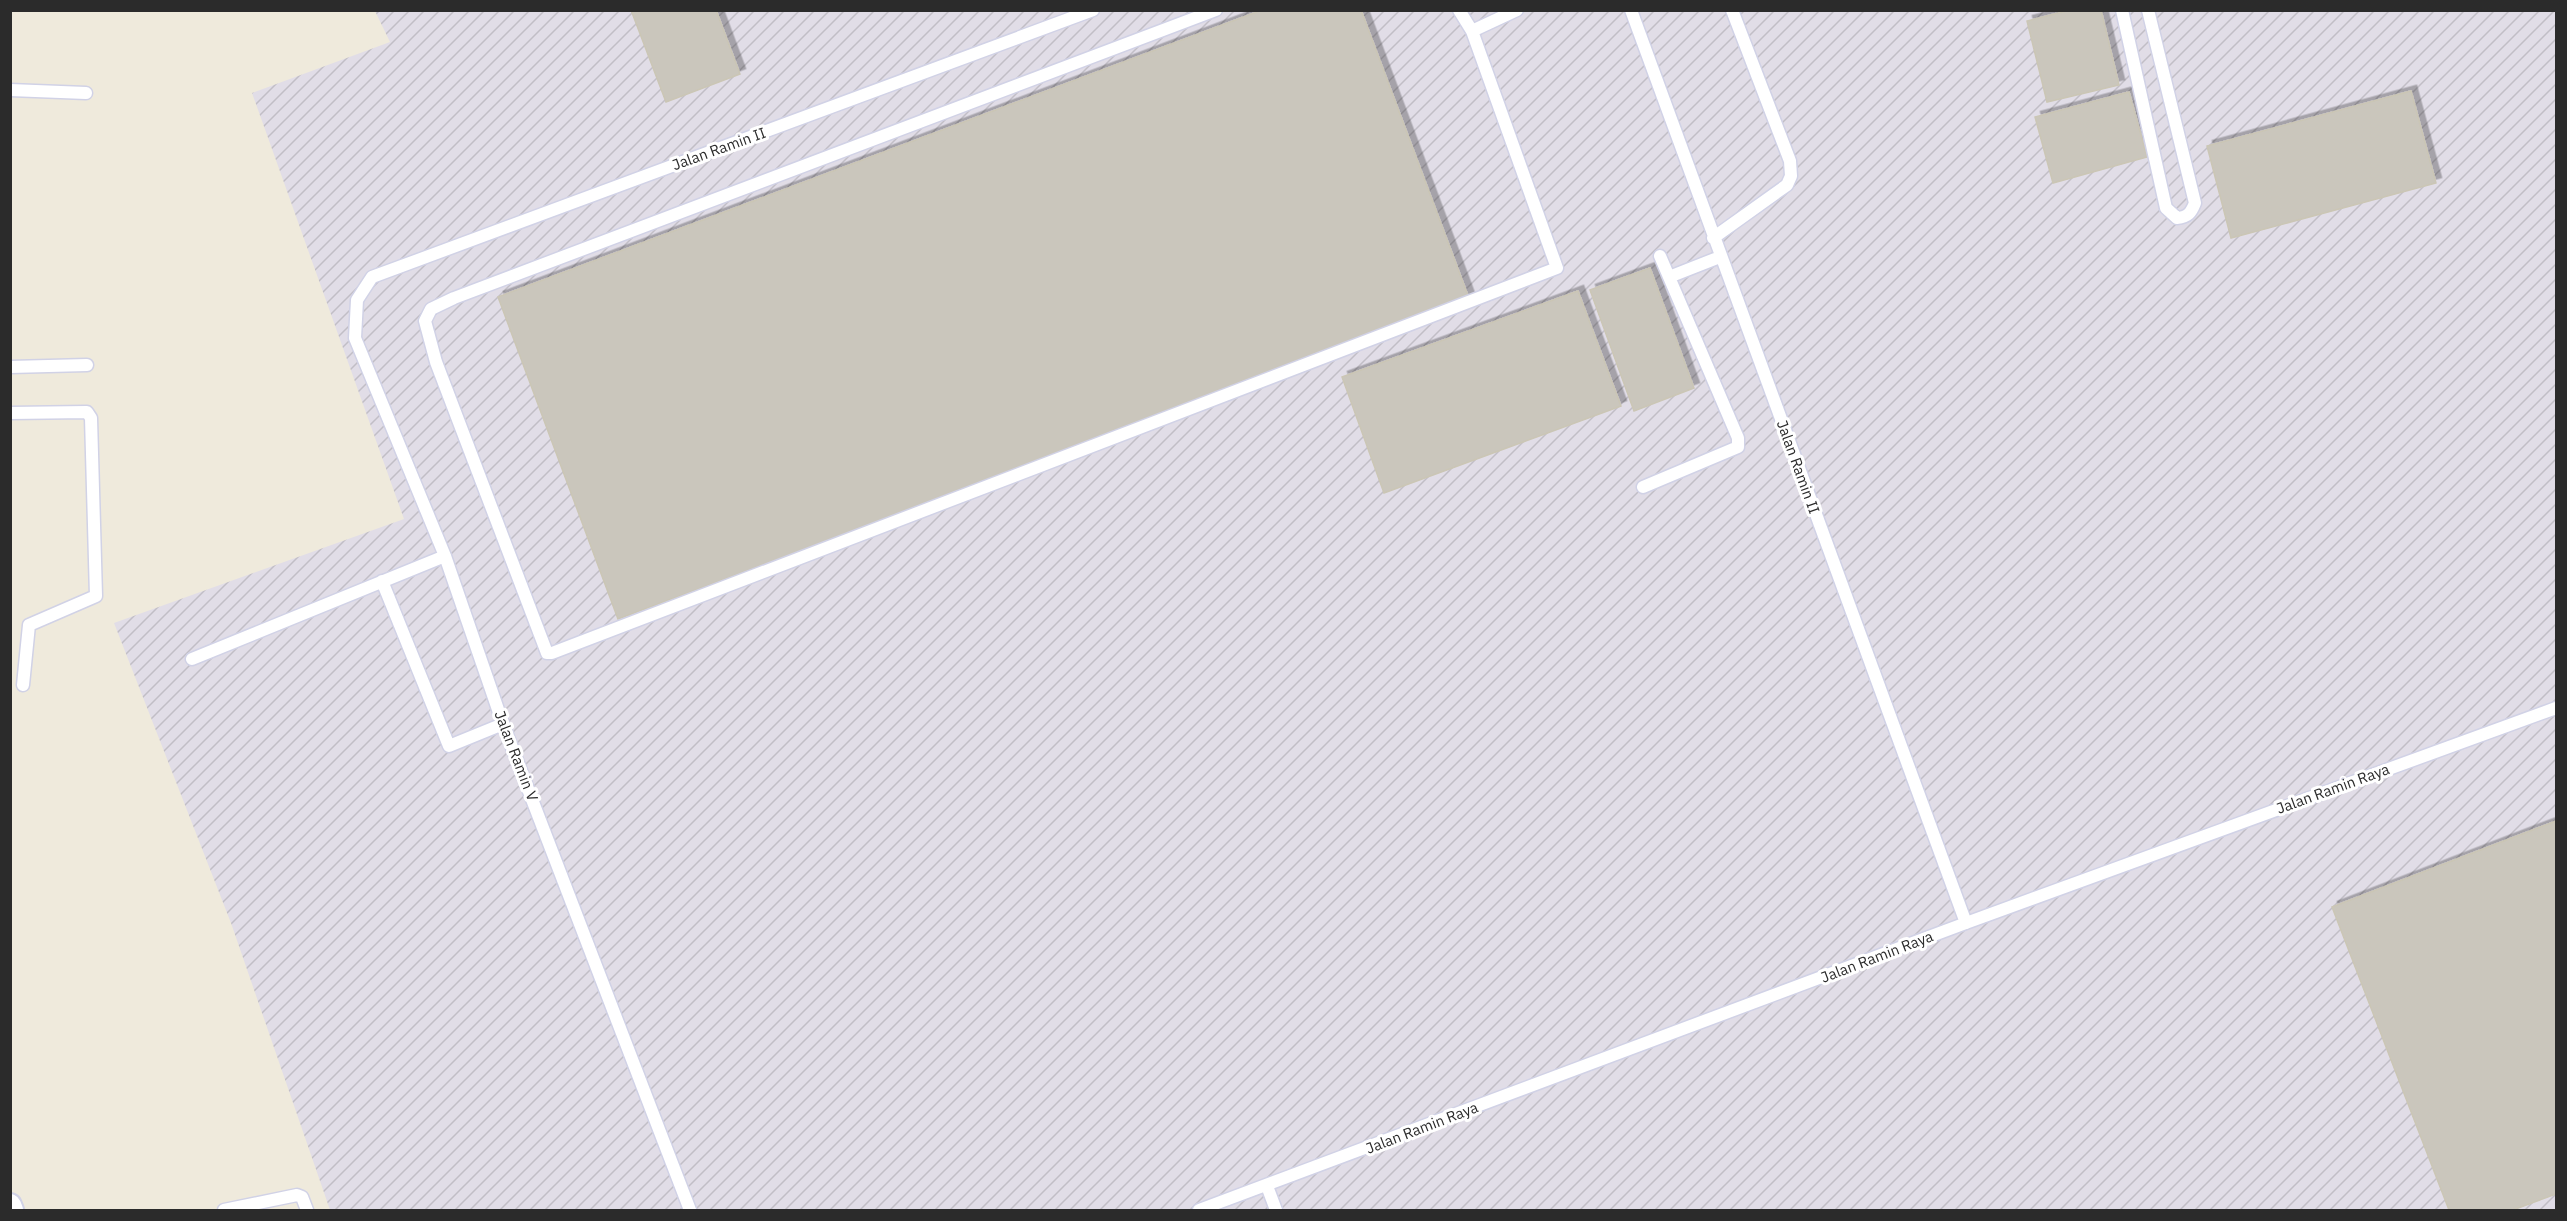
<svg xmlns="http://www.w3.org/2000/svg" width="2567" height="1221" font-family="'IBM Plex Sans',sans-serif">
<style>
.industrial{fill:url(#industrial-furrows)}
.building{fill:#cac6bc;stroke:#cbc6b5;stroke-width:1.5;filter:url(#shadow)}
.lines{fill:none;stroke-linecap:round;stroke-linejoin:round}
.lane-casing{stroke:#d1d2e6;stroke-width:15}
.street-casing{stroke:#d1d2e6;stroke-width:26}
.lane{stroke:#fff;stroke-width:12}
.street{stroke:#fff;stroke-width:22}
.labels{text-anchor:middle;stroke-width:6;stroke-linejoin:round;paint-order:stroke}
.street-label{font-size:15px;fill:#2b2b2b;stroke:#fff}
</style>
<defs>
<pattern id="industrial-furrows" width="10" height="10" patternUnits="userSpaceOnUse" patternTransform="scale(1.5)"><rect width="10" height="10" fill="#e1dde7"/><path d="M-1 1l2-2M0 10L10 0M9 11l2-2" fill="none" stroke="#c1bec6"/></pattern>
<filter id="shadow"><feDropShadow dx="5.5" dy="-5.5" stdDeviation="0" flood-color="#0004"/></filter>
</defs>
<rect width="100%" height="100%" fill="#efeadc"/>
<!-- industrial -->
<path class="industrial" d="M 375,11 L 2556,11 L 2556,1210 L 330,1210 L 231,923 L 114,623 L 404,519 L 252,93 L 390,42 Z"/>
<!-- building -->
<path class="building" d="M 631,10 L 716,10 L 740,74 L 666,102 Z
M 1262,10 L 1361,10 L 1470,301 L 618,619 L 498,297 Z
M 2070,10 L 2101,10 L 2119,85 L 2047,102 L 2027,21 Z
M 2411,91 L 2436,183 L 2231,238 L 2207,146 Z
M 2129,92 L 2147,157 L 2053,183 L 2035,117 Z
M 1650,268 L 1694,388 L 1634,411 L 1590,290 Z
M 1578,291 L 1621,406 L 1384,493 L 1342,377 Z
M 2556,821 L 2556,1194 L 2513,1210 L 2449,1210 L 2332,907 Z"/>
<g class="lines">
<!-- lane casing -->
<g class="lane-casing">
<path id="lane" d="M 1216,10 L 454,298 L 431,309 L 425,321 L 436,362 L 547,653 L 552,653 L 1557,268 L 1472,31
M 1459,10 L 1472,31 L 1517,10
M 1631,10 L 1966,923
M 2122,10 L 2166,208 L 2177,218 C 2188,217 2191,213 2195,203 L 2148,10
M 10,90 L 86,93
M 1713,238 L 1787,185 L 1791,176 L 1790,161 L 1732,10
M 1660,256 L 1669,277
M 10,367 L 87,365
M 10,413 L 87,412 L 91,418 L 96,596 L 29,625 L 23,685
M 1643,487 L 1738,447 L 1738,438 L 1669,277 L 1720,257
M 382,581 L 449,746 L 503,724
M 192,659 L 445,556
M 1267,1186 L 1276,1210
M 224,1210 L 297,1195 L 302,1197 L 307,1210
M 690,1210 L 503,724 L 445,556 L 355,338 L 357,300 L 372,277 L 1093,10
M 1199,1210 L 1966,923 L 2556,708"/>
</g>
<!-- street casing -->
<g class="street-casing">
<path id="street" d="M 10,1205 L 12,1210"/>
</g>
<!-- lane -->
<use href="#lane" class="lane"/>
<!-- street -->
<use href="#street" class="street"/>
</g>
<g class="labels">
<!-- street labels -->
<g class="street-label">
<text transform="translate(719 149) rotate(-20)" y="5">Jalan Ramin II</text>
<text transform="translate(1798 467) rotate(70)" y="5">Jalan Ramin II</text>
<text transform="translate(516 756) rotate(69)" y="5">Jalan Ramin V</text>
<text transform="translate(2333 789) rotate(-20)" y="5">Jalan Ramin Raya</text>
<text transform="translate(1877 957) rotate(-21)" y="5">Jalan Ramin Raya</text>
<text transform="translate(1422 1128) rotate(-21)" y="5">Jalan Ramin Raya</text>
</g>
</g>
<!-- border -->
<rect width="2567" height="1221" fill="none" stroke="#2b2b2b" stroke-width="24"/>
</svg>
